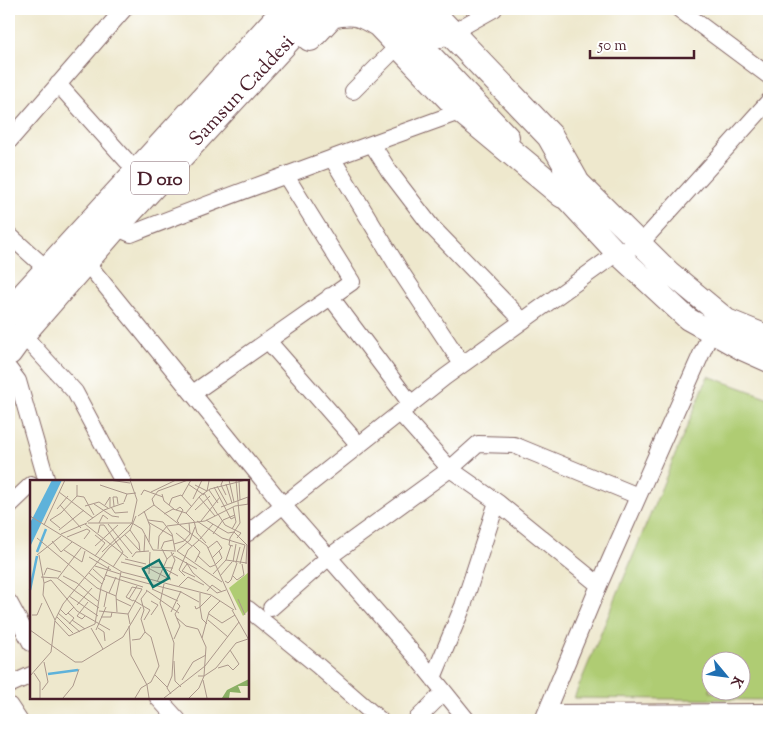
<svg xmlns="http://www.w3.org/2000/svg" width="778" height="729" font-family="'Sorts Mill Goudy',serif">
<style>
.green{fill:#afcc73;stroke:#7c764f;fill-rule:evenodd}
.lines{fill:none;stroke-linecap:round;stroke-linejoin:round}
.minor-casing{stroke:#836564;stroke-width:18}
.secondary-casing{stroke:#836564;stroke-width:24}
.trunk-casing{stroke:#836564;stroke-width:28}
.minor{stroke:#fff;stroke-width:16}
.secondary{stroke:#fff;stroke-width:22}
.trunk{stroke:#fff;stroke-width:26}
.labels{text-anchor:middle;stroke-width:5;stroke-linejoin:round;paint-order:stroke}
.shield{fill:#fff;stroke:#80626b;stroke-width:1}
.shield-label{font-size:19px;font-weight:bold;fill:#4a1f2b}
.street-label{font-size:20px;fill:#4a1f2b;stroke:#fff}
.inset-river{fill:none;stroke:#5eb2da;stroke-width:2.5}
.inset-road{fill:none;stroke:#ac988c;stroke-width:1}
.view{fill:#0f766e;fill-opacity:0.15;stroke:#0f766e;stroke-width:2.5}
.inset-edge{fill:none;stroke:#4a1f2b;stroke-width:2.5}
</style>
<rect width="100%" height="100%" fill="#fff"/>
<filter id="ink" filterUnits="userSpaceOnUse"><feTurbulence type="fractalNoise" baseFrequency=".02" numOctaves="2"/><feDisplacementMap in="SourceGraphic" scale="10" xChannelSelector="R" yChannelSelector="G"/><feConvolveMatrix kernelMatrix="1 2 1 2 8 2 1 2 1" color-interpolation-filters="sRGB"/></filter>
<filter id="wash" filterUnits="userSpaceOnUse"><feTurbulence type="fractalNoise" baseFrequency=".0096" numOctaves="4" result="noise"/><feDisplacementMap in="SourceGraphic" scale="20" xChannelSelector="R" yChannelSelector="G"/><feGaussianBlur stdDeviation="1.12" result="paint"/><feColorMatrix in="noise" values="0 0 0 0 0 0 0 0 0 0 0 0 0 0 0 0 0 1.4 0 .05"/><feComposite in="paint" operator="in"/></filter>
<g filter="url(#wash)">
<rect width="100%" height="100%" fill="#eee8cd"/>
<!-- green -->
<path class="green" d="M 708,376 L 769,398 L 769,700 L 574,698 ZM 710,662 L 740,662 L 740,692 L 710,692 Z"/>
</g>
<g filter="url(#ink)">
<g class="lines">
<!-- minor casing -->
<g class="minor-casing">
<path id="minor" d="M 679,9 L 769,76
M 451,33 L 494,9
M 58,84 L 127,161
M 353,91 L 399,45
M 9,141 L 124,9
M 372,144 L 389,171 L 431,226 L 523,321
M 332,158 L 401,272 L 462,364
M 115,227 L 131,234 C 240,191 351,151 462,111
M 9,235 L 48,270
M 86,262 L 283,505 L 417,658 L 467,720
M 330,296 L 411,404
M 22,334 L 75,392 L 123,482
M 268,341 L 359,445
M 9,369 L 18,381 L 47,482
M 193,393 L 352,282 L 286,176
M 400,413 L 450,469 L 478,444 L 514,445 L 638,496
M 9,506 L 31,485
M 248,533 L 445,377 L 617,253 L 640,244 L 769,101
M 9,602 L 31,643
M 271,608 L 329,557 L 450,469 L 497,502 L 599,585
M 248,609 L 317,665 L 380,720
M 433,678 L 463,606 L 497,502
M 9,685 L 31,675
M 158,698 L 178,720
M 9,705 L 19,720
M 546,713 L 769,712
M 416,720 L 444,692
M 543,720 L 599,585 L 711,332"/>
</g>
<!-- secondary casing -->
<g class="secondary-casing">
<path id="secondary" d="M 387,9 L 508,137
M 411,9 L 438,37
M 564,168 L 669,272 L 727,320 L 769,337
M 551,182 L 617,253 L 688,319 L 742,349 L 769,361"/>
</g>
<!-- trunk casing -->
<g class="trunk-casing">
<path id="trunk" d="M 428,9 L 550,136 L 575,180
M 331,15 C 353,10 359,12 379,24 L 462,111 L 563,195
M 310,38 L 337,9
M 9,312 L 286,9
M 9,352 L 22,334 L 115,227 L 316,9"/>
</g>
<!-- minor -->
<use href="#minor" class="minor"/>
<!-- secondary -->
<use href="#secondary" class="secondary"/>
<!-- trunk -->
<use href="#trunk" class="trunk"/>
</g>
</g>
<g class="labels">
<!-- shield labels -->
<rect class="shield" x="131" y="161.5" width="58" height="33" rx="4"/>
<g class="shield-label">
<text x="160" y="185">D 010</text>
</g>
<!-- street labels -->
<g class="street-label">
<text transform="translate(241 90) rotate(-47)" y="7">Samsun Caddesi</text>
</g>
</g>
<!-- overview -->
<g transform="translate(30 480)">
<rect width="219" height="219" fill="#eee8cd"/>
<path d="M 219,92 L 219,130 L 213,136 L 199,108 Z" fill="#afcc73"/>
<path d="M 219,199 L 219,206 L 208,206 L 211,213 L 200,212 L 199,218 L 192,218 L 197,210 Z" fill="#8bb065"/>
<path d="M 22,0 L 32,0 L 0,67 L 0,43 Z" fill="#5eb2da"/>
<path class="inset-river" d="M 7,72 L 16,49M 0,110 L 7,76M 18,194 L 48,190"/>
<path class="inset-road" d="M 79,0 L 100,3M 193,0 L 191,5 L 196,15M 199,0 L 204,22M 209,1 L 210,20M 158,4 L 174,15M 196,4 L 202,23M 70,5 L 97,14M 165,5 L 177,11 L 179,1M 187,6 L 197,24M 184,7 L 201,39 L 205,37M 179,10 L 188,23M 29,12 L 63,38M 121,12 L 146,0M 174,13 L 188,35M 132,14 L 134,21 L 144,29M 111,15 L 114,10 L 133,17M 47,16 L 54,17 L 64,35M 152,16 L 161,0M 169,17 L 185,36M 163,19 L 172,0M 94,22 L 97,14 L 106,13M 64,24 L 82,36 L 89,37M 30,25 L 51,48M 75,25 L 80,17 L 80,27M 124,25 L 122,19 L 128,11 L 158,0M 139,25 L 142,18 L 151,15 L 162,27M 55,26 L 69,22 L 78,28M 84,26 L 83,17 L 87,17 L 88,24M 81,27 L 85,33 L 98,32M 191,27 L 218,17 L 218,24M 27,29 L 38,16M 146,30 L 150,27 L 153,30 L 147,41 L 149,43M 165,30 L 180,16M 114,31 L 120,46 L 119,62M 156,33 L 170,16 L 180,9 L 216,0M 134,34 L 143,29 L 156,33 L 164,41 L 167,53 L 176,63M 188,34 L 195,45 L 211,53 L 207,58M 0,36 L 92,92 L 181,115 L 204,130M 108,36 L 124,25 L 177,66 L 206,130M 118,40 L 133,42 L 142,54 L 145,70M 176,40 L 198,53 L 204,52 L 217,65 L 216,84M 167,41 L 192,58 L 215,65M 171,41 L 190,17M 57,42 L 74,30 L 94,23M 118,42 L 142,56M 58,43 L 102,43 L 112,49M 69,43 L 73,35 L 78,39M 55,44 L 98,78M 78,44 L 102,74M 14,45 L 35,0M 30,48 L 20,40 L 31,33 L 47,16 L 47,5M 112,49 L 123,70 L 146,71M 202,49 L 206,42 L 203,27M 29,50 L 54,30M 100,50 L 109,63 L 110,72M 68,53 L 70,45 L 74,45 L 93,72 L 83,87M 92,53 L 102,43 L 107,20 L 100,0M 146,53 L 162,66M 31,54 L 57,43M 183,54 L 193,40 L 205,35M 65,55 L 75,63 L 65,76M 95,55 L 109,70M 37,57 L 57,49 L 60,51 L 54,59M 7,58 L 67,108 L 86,116M 170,59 L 183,44M 22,61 L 31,72 L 42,62M 144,64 L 154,61 L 160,54 L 159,43M 163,65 L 170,72 L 165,82M 201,65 L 196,80 L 217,83M 65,66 L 88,45M 203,66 L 199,65 L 200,58 L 210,43 L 206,0M 178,68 L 187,61 L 192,68 L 182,78M 128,69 L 129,56 L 137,46 L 175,41 L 205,26 L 219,24M 131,69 L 134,62 L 143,60M 132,69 L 137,79 L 144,73M 34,70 L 52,82 L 55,71M 147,71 L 160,60 L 165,47M 147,71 L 192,102M 72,72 L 92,53M 114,72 L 115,55M 7,75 L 31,56M 9,75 L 14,103 L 21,100M 144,76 L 167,89M 168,76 L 180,87 L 185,85M 59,77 L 81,90M 102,77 L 106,72 L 119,71M 95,79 L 116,84M 91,82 L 120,89 L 141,100M 156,82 L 163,93 L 187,113 L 196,110M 203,82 L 206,64M 206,83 L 210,67M 157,84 L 152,91 L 165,97M 210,84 L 215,65M 185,85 L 192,78 L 189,71M 65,86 L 90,94M 121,87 L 143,88M 133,88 L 148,96M 63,89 L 75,100M 59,93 L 72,104M 119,94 L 120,72M 183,94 L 196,80M 14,95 L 17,88 L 31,92M 75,95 L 113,107M 33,96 L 47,103 L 68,121M 90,96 L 116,103M 155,96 L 149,90 L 158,70 L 169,60M 190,96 L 202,82M 203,96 L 207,100 L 214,95 L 212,84M 11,97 L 27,98 L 69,128M 28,98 L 51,68M 138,99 L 145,80 L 141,72M 21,100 L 47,131 L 80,150M 195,101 L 198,103 L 201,100 L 207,83M 127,102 L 137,79M 14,103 L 13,115 L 25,140M 116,103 L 151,112 L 169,122M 134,104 L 130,123 L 144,163 L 142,196 L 137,208 L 141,214M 149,106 L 158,97 L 174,105M 122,109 L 148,121M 116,110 L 149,133M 177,111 L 182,105 L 192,112M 79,113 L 86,97M 170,113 L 170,127 L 181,116M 39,116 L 68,136M 86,119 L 101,126M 99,119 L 107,106M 208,119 L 215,135M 103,120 L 120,130 L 114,140M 121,121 L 128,125 L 121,135M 47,125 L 62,108M 165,126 L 166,129 L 170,127 L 172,139 L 177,144M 74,127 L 77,112M 30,129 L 36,135 L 44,127M 202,130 L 219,160M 69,131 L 98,134M 87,132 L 86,116 L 91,92M 141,132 L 151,111M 28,133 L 50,152M 38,133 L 44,138 L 39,144M 179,134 L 192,143 L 205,135M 2,135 L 7,135 L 12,123M 55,136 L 52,139 L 47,136 L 58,122M 27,137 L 43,153M 71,137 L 81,137 L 82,132M 147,138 L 156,146 L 168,149 L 176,167 L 174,196 L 168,196M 42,140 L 55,149M 178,140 L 198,157M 25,141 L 39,156 L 65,144 L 71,107 L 79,86M 100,144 L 98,134 L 112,109 L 102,107 L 100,111 L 96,117 L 103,121M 99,146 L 101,175 L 117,205 L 119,218M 61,148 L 73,169M 68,148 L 74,152 L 75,161M 0,150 L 45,182 L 52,182 L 93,157 L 111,127M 66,150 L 76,127M 172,158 L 179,132 L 190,121M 144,159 L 150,146 L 145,134 L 150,126 L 147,123M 102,160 L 110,159 L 115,152M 144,181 L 145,201 L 151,207M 188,188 L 198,185 L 203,190 L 209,184 L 200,170M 4,193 L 10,202 L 10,218M 125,195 L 137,207M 0,196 L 21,172 L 25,140 L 33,124 L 79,68 L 100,50 L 106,36M 152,200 L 163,182 L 176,175M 173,200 L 177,218M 12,210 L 18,202 L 14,182M 33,218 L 43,206 L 49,189M 105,218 L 111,208 L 121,202 L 129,186 L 121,157 L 115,152 L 111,139 L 114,130 L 111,119 L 117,111M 134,218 L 175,186 L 209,142M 159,218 L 169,208 L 174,196 L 186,188 L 206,163 L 218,159"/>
<path class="view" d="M 129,80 L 139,98 L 123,107 L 113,89 Z"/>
<rect width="219" height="219" class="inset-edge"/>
</g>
<!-- margin -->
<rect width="778" height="729" fill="none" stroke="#fff" stroke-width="30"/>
<!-- north arrow -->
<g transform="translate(726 676) rotate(119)"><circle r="24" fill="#ffffff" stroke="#b7a5aa"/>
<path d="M0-4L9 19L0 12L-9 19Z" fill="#1f6fb2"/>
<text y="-8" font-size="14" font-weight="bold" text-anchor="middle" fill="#4a1f2b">K</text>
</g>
<!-- scale -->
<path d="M590 50v8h104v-8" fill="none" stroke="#4a1f2b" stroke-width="2.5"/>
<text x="598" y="50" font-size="15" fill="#4a1f2b" stroke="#ffffff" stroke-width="4" paint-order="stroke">50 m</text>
</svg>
